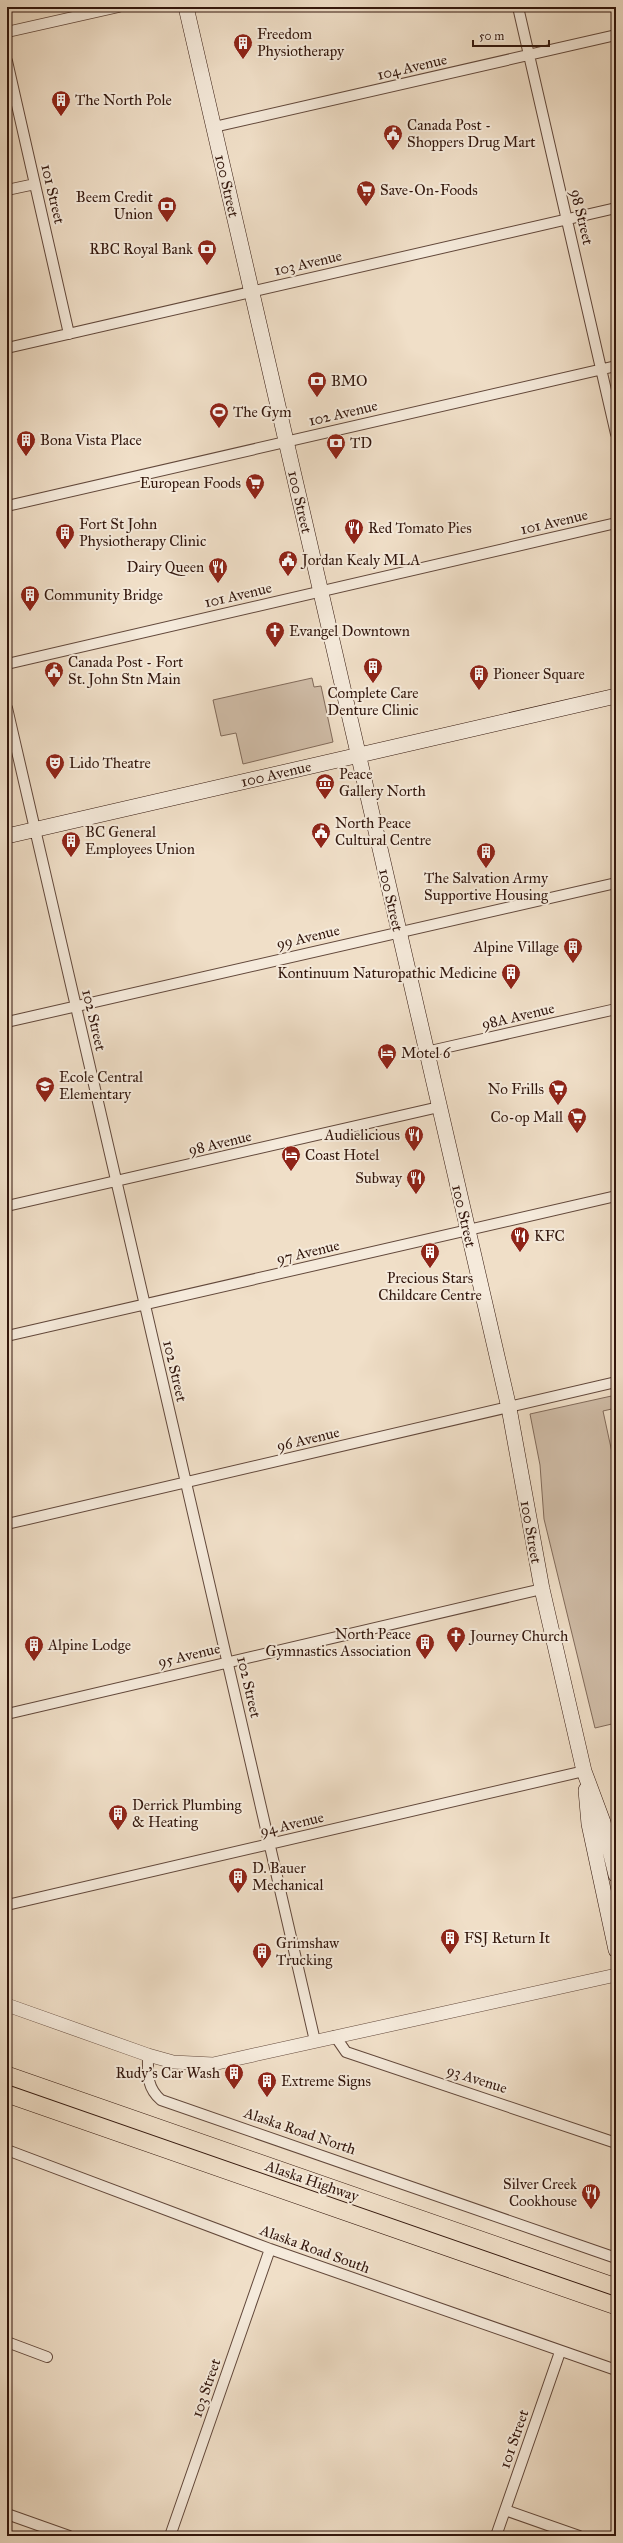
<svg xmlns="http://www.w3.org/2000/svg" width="623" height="2543" font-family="'IM FELL Great Primer',serif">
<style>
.green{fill:#d0bda8;stroke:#816a5a}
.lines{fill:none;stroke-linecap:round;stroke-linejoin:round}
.minor-casing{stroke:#62483b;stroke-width:12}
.tertiary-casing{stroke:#62483b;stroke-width:14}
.secondary-casing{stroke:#32160c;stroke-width:16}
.trunk-casing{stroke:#32160c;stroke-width:18}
.minor{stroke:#f5eadb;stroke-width:10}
.tertiary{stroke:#f5eadb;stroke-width:13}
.secondary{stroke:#f5eadb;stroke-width:15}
.trunk{stroke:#f0dfc8;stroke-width:17}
.labels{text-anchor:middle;stroke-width:4;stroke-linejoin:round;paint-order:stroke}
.poi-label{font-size:15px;fill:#32160c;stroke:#f5eadb;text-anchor:start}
.street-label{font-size:15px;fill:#32160c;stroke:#f5eadb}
</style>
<rect width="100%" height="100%" fill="#f0dfc8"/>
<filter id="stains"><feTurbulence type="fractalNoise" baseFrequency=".005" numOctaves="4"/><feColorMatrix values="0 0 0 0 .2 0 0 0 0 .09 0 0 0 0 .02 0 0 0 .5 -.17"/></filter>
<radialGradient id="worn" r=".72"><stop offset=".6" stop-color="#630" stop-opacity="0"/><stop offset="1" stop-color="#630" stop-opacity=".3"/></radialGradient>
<!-- green -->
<path class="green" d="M 312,678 L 314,687 L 321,686 L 333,742 L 243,764 L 236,733 L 221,736 L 213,700 Z
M 616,1395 L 616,1408 L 603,1411 L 616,1471 L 616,1723 L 595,1728 L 544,1519 L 540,1465 L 530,1414 Z"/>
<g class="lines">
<!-- minor casing -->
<g class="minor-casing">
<path id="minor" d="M 518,7 L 616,434
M 7,32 L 118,7
M 7,61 L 69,334
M 214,127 L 616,35
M 7,190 L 35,184
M 7,348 L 616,208
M 7,506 L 616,366
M 7,664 L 616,523
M 7,708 L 315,2041
M 7,1022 L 616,883
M 426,1052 L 616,1009
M 7,1206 L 439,1107
M 7,1336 L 616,1196
M 7,1524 L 616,1382
M 7,1714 L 542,1589
M 7,1905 L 584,1771
M 335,2036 L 346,2052 L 616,2143
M 148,2055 C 148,2073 146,2087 161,2100 L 616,2258
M 7,2150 L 270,2249 L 616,2370
M 7,2342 L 47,2357
M 505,2510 L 579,2536
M 7,2514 L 69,2536
M 170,2536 L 270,2249
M 496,2536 L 560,2352"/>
</g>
<!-- tertiary casing -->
<g class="tertiary-casing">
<path id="tertiary" d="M 7,2005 L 148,2055 L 173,2062 L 213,2064 L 616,1975"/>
</g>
<!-- secondary casing -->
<g class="secondary-casing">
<path id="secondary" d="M 186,7 L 509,1408 L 542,1589 L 584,1771 L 603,1822 L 616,1875
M 7,836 L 616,696
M 586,1790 L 589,1824 L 616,1950"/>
</g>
<!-- trunk casing -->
<g class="trunk-casing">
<path id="trunk" d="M 7,2075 L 616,2287
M 7,2094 L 616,2306"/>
</g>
<!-- minor -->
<use href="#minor" class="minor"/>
<!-- tertiary -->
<use href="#tertiary" class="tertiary"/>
<!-- secondary -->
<use href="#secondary" class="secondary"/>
<!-- trunk -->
<use href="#trunk" class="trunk"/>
</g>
<!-- icons -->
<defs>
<g id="building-pin" transform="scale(1)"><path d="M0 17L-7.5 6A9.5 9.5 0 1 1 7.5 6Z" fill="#8f2418" stroke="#f5eadb"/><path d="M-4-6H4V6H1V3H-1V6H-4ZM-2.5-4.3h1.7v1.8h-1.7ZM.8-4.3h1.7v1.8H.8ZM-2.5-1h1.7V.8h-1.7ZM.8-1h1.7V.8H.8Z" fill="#fff"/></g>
<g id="civic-pin" transform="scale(1)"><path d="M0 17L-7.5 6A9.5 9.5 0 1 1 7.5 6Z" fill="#8f2418" stroke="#f5eadb"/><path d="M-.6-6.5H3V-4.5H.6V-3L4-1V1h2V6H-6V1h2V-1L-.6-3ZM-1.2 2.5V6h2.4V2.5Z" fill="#fff"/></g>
<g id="supermarket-pin" transform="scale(1)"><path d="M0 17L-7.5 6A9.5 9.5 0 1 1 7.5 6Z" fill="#8f2418" stroke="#f5eadb"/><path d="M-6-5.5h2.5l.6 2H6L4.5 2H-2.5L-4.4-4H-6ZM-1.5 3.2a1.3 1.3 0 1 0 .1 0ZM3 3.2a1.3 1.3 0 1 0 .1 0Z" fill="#fff"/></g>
<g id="bank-pin" transform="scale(1)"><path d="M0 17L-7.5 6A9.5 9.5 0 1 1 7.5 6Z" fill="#8f2418" stroke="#f5eadb"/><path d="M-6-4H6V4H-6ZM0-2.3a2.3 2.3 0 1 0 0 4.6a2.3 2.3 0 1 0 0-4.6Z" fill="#fff"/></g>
<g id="stadium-pin" transform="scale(1)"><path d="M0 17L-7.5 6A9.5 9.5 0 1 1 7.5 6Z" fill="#8f2418" stroke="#f5eadb"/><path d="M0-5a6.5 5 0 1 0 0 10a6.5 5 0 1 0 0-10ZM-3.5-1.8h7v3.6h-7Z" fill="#fff"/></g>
<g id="restaurant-pin" transform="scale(1)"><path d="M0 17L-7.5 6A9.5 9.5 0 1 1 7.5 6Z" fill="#8f2418" stroke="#f5eadb"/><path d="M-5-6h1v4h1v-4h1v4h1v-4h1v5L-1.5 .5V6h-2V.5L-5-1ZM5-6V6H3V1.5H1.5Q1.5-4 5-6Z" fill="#fff"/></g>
<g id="church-pin" transform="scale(1)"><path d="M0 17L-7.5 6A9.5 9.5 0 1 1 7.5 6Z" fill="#8f2418" stroke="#f5eadb"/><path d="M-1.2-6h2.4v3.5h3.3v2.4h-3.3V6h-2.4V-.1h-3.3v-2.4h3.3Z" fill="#fff"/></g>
<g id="theatre-pin" transform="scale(1)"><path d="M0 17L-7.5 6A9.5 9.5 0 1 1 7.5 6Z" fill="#8f2418" stroke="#f5eadb"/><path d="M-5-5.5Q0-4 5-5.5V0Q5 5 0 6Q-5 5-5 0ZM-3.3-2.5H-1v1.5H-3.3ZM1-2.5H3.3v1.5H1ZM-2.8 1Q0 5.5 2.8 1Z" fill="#fff"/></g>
<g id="museum-pin" transform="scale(1)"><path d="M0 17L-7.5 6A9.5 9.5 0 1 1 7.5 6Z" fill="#8f2418" stroke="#f5eadb"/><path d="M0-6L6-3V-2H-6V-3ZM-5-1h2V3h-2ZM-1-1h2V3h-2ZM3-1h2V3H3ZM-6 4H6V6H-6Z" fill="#fff"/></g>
<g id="hotel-pin" transform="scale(1)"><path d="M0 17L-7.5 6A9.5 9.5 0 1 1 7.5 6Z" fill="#8f2418" stroke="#f5eadb"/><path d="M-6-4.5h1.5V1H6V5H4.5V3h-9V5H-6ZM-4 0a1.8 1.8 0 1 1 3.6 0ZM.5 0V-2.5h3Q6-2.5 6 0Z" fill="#fff"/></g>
<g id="school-pin" transform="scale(1)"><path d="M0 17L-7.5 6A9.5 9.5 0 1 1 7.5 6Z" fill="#8f2418" stroke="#f5eadb"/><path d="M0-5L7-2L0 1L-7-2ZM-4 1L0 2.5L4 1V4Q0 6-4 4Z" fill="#fff"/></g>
</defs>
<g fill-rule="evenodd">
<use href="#building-pin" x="243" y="43"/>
<use href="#building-pin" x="61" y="100"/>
<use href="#civic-pin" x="393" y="134"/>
<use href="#supermarket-pin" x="366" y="190"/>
<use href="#bank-pin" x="167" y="206"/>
<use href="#bank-pin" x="207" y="249"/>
<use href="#bank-pin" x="317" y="381"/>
<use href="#stadium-pin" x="219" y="412"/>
<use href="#building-pin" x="26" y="440"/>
<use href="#bank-pin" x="336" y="443"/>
<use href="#supermarket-pin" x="255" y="483"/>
<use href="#restaurant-pin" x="354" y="528"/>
<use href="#building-pin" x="65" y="533"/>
<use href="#civic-pin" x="288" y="560"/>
<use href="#restaurant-pin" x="218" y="567"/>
<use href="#building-pin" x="30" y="595"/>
<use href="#church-pin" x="275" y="631"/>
<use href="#building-pin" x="373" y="667"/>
<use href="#civic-pin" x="54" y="671"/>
<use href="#building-pin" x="479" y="674"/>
<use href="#theatre-pin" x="55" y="763"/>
<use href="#museum-pin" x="325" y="783"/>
<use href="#civic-pin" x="321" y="832"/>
<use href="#building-pin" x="71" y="841"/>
<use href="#building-pin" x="486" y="852"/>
<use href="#building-pin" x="573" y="947"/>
<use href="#building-pin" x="511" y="973"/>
<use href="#hotel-pin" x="387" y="1053"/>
<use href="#school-pin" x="45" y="1086"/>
<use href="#supermarket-pin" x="558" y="1089"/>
<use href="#supermarket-pin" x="577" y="1117"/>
<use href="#restaurant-pin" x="414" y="1135"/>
<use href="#hotel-pin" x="291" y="1155"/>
<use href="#restaurant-pin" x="416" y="1178"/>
<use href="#restaurant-pin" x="520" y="1236"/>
<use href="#building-pin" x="430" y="1252"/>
<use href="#church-pin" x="456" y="1636"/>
<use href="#building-pin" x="425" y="1643"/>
<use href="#building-pin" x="34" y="1645"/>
<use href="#building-pin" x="118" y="1814"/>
<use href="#building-pin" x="238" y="1877"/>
<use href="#building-pin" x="450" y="1938"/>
<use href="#building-pin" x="262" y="1952"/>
<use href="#building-pin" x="234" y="2073"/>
<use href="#building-pin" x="267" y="2081"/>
<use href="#restaurant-pin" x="591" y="2193"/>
</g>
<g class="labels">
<!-- poi labels -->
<g class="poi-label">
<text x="257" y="39">Freedom<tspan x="257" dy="17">Physiotherapy</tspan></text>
<text x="75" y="105">The North Pole</text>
<text x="407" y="130">Canada Post -<tspan x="407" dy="17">Shoppers Drug Mart</tspan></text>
<text x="380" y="195">Save-On-Foods</text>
<text x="153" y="202" text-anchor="end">Beem Credit<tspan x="153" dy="17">Union</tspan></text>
<text x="193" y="254" text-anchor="end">RBC Royal Bank</text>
<text x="331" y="386">BMO</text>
<text x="233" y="417">The Gym</text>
<text x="40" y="445">Bona Vista Place</text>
<text x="350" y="448">TD</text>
<text x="241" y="488" text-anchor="end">European Foods</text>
<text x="79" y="529">Fort St John<tspan x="79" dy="17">Physiotherapy Clinic</tspan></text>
<text x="368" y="533">Red Tomato Pies</text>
<text x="302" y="565">Jordan Kealy MLA</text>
<text x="204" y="572" text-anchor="end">Dairy Queen</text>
<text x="44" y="600">Community Bridge</text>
<text x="289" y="636">Evangel Downtown</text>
<text x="68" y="667">Canada Post - Fort<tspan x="68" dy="17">St. John Stn Main</tspan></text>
<text x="493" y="679">Pioneer Square</text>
<text x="373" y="698" text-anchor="middle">Complete Care<tspan x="373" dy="17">Denture Clinic</tspan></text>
<text x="69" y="768">Lido Theatre</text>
<text x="339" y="779">Peace<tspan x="339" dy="17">Gallery North</tspan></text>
<text x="335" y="828">North Peace<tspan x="335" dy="17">Cultural Centre</tspan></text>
<text x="85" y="837">BC General<tspan x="85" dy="17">Employees Union</tspan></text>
<text x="486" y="883" text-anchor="middle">The Salvation Army<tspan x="486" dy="17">Supportive Housing</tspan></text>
<text x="559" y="952" text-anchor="end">Alpine Village</text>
<text x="497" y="978" text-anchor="end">Kontinuum Naturopathic Medicine</text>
<text x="401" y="1058">Motel 6</text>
<text x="59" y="1082">Ecole Central<tspan x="59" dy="17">Elementary</tspan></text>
<text x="544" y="1094" text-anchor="end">No Frills</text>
<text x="563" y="1122" text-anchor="end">Co-op Mall</text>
<text x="400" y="1140" text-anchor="end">Audielicious</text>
<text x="305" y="1160">Coast Hotel</text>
<text x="402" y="1183" text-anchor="end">Subway</text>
<text x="534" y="1241">KFC</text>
<text x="430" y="1283" text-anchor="middle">Precious Stars<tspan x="430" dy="17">Childcare Centre</tspan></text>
<text x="411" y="1639" text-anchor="end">North Peace<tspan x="411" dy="17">Gymnastics Association</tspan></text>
<text x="470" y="1641">Journey Church</text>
<text x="48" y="1650">Alpine Lodge</text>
<text x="132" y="1810">Derrick Plumbing<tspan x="132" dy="17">&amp; Heating</tspan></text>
<text x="252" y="1873">D. Bauer<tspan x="252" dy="17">Mechanical</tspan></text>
<text x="464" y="1943">FSJ Return It</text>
<text x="276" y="1948">Grimshaw<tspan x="276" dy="17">Trucking</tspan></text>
<text x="220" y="2078" text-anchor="end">Rudy's Car Wash</text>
<text x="281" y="2086">Extreme Signs</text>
<text x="577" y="2189" text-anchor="end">Silver Creek<tspan x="577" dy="17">Cookhouse</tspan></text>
</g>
<!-- street labels -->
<g class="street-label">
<text transform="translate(412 67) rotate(-13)" y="5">104 Avenue</text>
<text transform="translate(227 186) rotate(77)" y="5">100 Street</text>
<text transform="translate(53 194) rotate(77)" y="5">101 Street</text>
<text transform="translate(582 217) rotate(77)" y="5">98 Street</text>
<text transform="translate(308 263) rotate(-13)" y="5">103 Avenue</text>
<text transform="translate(343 413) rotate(-13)" y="5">102 Avenue</text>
<text transform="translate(300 502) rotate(77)" y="5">100 Street</text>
<text transform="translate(554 522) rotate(-13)" y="5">101 Avenue</text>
<text transform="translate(238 595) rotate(-13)" y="5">101 Avenue</text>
<text transform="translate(276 774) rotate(-13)" y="5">100 Avenue</text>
<text transform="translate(391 900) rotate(77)" y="5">100 Street</text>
<text transform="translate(308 937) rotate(-13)" y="5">99 Avenue</text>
<text transform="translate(518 1016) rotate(-13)" y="5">98A Avenue</text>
<text transform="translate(94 1020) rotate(77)" y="5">102 Street</text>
<text transform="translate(220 1143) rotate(-13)" y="5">98 Avenue</text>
<text transform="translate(464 1216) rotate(77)" y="5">100 Street</text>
<text transform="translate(308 1252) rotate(-13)" y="5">97 Avenue</text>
<text transform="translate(175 1371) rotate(77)" y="5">102 Street</text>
<text transform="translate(308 1439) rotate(-13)" y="5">96 Avenue</text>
<text transform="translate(531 1532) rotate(80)" y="5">100 Street</text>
<text transform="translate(189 1655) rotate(-13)" y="5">95 Avenue</text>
<text transform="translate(249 1687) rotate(77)" y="5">102 Street</text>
<text transform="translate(292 1824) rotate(-13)" y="5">94 Avenue</text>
<text transform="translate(477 2079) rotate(18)" y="5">93 Avenue</text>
<text transform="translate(300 2131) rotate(19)" y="5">Alaska Road North</text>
<text transform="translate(312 2181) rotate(19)" y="5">Alaska Highway</text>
<text transform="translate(315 2249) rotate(20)" y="5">Alaska Road South</text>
<text transform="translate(206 2388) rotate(-71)" y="5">103 Street</text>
<text transform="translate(514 2439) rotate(-71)" y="5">101 Street</text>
</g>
</g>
<!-- margin -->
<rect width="623" height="2543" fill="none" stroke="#f0dfc8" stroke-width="24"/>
<rect x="8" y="8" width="607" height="2527" fill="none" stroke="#32160c" stroke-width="2"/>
<rect x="12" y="12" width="599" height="2519" fill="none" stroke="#32160c"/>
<!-- scale -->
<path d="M473 40v6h76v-6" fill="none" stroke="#32160c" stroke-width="2"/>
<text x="479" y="40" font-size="12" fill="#32160c" stroke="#f5eadb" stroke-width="3" paint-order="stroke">50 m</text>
<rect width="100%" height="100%" filter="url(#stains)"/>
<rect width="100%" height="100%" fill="url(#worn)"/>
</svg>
